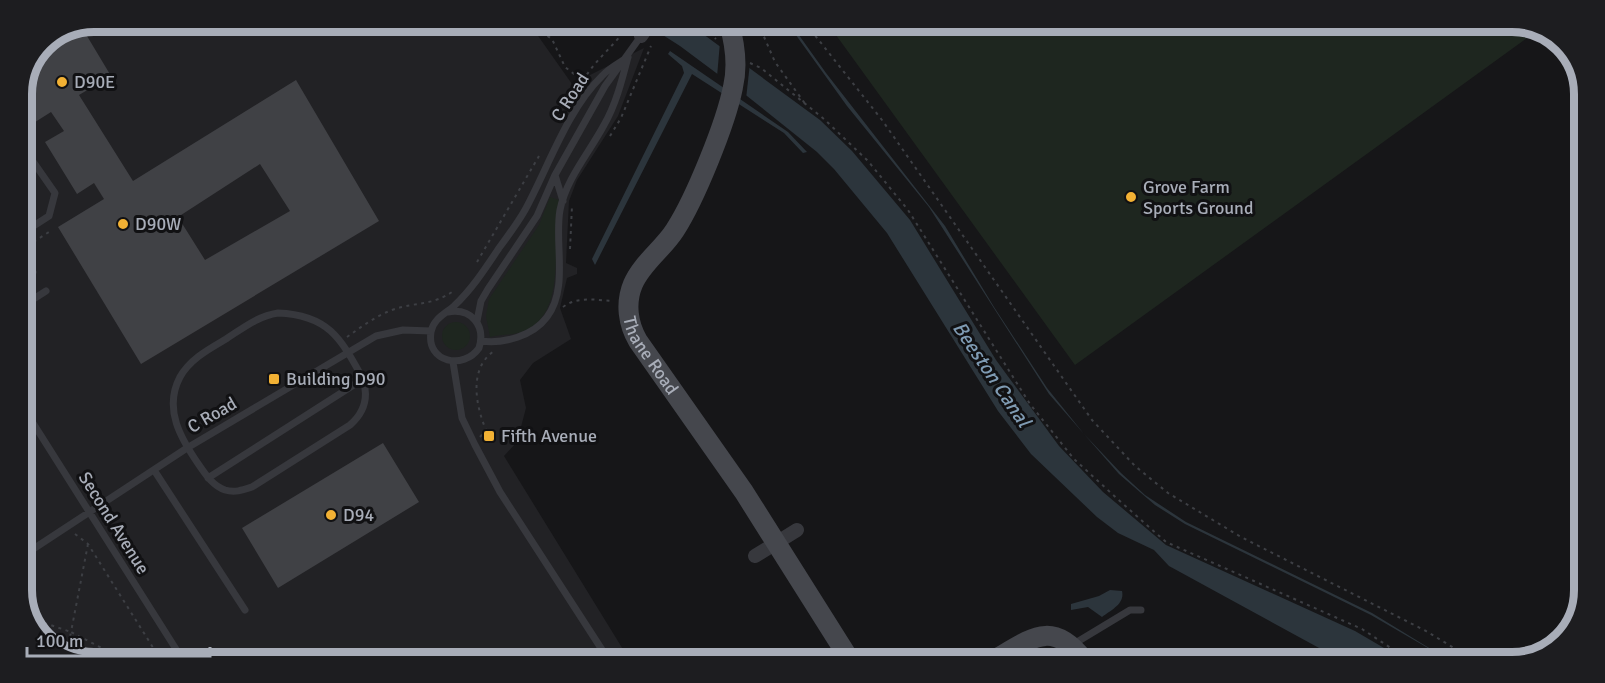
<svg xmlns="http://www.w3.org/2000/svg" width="1605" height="683" font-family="Signika,sans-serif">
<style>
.built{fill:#222225}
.grass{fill:#1e261f}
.water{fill:#2c353c}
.pier{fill:#161618}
.building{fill:#404145;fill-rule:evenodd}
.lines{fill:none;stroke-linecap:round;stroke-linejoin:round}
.path{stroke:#3d3f44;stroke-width:2;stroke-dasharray:3 4.5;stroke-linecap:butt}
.lane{stroke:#37383d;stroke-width:7}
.street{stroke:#37383d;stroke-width:14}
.secondary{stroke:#45474d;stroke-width:20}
.poi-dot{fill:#f2b134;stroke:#111113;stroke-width:2}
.labels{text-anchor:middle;stroke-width:6;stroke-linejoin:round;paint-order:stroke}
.poi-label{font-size:18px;fill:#a8adb8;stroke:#111113;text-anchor:start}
.street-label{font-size:18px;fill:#a8adb8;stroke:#111113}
.water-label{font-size:20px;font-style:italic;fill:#7f9bb3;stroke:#111113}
.rim{fill:none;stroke:#a8adb8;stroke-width:8}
</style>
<rect width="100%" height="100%" fill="#161618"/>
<!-- built -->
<path class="built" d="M 94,21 L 519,23 L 536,33 L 572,84 L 644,48 L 618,116 L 577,180 L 569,201 L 566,263 L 577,268 L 577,274 L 567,278 L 560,308 L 571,339 L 533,363 L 520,380 L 526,408 L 517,442 L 504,456 L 629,659 L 66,657 L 36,633 L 21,595 L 21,89 L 42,42 Z"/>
<!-- grass -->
<path class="grass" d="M 828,24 L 1539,26 L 1541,28 L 1075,365 Z
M 550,197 L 559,200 C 550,240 571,319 518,333 C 509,335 499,335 490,337 L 486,316 L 489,299 L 539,225 Z
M442 336a14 14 0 1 1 28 0a14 14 0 1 1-28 0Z"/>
<!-- water -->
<path class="water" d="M 644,23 L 688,23 L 820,120 L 852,151 L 910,220 L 996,360 L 1059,446 L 1103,492 L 1166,545 L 1355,631 L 1408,662 L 1343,661 L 1169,566 L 1154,550 L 1118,533 L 1097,517 L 1031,454 L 998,411 L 887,233 L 834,169 L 817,152 L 747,96 L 680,46 Z
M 788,24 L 791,24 L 826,73 L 945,226 L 994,307 L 1047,388 L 1084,434 L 1121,473 L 1145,495 L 1186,522 L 1372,613 L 1452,662 L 1371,615 L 1185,524 L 1155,505 L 1119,474 L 1049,394 L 929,207 L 847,106 Z
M 670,51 L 788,132 L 807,152 L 803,153 L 784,133 L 692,74 L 595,265 L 592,259 L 684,73 L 682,66 L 668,54 Z
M 1110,590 L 1122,591 C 1125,604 1111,610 1102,617 L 1088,607 L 1071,610 L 1071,604 L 1099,596 Z"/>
<!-- pier -->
<path class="pier" d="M 720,42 L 750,63 L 746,99 L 717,77 Z"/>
<!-- building -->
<path class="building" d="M 81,26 L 111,76 L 79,95 L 133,181 L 296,80 L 379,221 L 141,364 L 58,227 L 104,199 L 94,183 L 77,194 L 45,142 L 64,131 L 51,112 L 21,131 L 21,89 L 42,42 ZM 260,164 L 290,211 L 205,260 L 178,217 Z
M 383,443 L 419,502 L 278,588 L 242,528 Z"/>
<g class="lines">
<!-- path -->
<path class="path" d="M 529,23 L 552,39 L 565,67 L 583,81
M 698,23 L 716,39
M 758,23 L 775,62 L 806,105
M 806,24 L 882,120 L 1092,420 L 1135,466 L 1168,493 L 1241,537 L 1426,631 L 1477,662
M 750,63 L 761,68 L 824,119 L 868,161 L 908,210 L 1030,404 L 1074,459 L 1122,503 L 1166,542 L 1362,629 L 1412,662
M 583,81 C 595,59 616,45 630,23
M 610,136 L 621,118 L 651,46
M 570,249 L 572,206
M 21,250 L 52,230
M 477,262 L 539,156
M 563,307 C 577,296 596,300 612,301
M 347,337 C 361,327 376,316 392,310 C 417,301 431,307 455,290
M 480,437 L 486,430 C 476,406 468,369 494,351
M 75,534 L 88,544 L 159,657
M 88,544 L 71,632 L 119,657
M 30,618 L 71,632 L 66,657"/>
<!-- lane -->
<path class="lane" d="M 21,157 L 32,160 L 55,193 L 49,216 L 21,234
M 555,175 L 563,201
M 21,279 L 33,272
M 21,307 L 46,291
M 448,312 C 471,308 486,325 479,348 C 464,370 426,363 431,332 C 433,319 445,314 454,306 C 472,289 485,269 499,248 C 508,236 517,224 525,210 C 548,168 567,110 602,76 C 609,68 619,63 628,57
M 278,313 C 329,315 341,339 363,379 C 369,398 364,413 350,425 L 252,487 C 243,490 235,493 225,490 C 213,486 206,475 199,465 C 181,439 163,409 180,377 C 190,359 209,349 226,339 C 243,328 258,316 278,313 Z
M 477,321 L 481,301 L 488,289 L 537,216 L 555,175 L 605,86 L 641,36
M 481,341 C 504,344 533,336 547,317 C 569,288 554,243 560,210 C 566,179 589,153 604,125 C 616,104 622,80 628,57
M 453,362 L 462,418 L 475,445 L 500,492 L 608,659
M 21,404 L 181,657
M 154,470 L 245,610
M 208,478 L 363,379
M 21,496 L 25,502 L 21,505
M 21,557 L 187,448 L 376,336 L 403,330 L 431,331
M 1072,645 L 1130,610 L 1141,610"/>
<!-- street -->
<path class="street" d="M 641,36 L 650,23
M 755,556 L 797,530"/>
<!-- secondary -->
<g class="secondary">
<path id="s1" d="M 729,23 C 735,44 738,66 733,87 C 726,123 695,199 675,230 C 663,249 642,263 633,284 C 625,303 628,324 638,341 L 744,492 L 850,660"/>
<path d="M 994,660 C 1032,638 1052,619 1084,660"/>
</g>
</g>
<!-- markers -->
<g class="poi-dot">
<circle cx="62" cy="82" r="6"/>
<circle cx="1131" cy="197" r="6"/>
<circle cx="123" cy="224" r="6"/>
<rect x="268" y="373" width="12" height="12" rx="3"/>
<rect x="483" y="430" width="12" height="12" rx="3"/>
<circle cx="331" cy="515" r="6"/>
</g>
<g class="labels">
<!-- poi labels -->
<g class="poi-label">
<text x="74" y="88">D90E</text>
<text x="1143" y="193">Grove Farm<tspan x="1143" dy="21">Sports Ground</tspan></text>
<text x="135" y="230">D90W</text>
<text x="286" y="385">Building D90</text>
<text x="501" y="442">Fifth Avenue</text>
<text x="343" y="521">D94</text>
</g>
<!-- street labels -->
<g class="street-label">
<text transform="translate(570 97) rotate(-57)" y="6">C Road</text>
<text dy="6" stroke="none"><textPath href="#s1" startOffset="366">Thane Road</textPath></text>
<text transform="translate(212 415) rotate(-30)" y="6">C Road</text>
<text transform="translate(114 523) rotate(58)" y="6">Second Avenue</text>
</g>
<!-- water labels -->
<g class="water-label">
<text transform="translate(992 374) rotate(56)" y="7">Beeston Canal</text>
</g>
</g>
<!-- crop -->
<path d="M0 0H1605V683H0ZM94 32H1512A62 62 0 0 1 1574 94V590A62 62 0 0 1 1512 652H94A62 62 0 0 1 32 590V94A62 62 0 0 1 94 32Z" fill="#1d1d20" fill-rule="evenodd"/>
<path class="rim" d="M94 32H1512A62 62 0 0 1 1574 94V590A62 62 0 0 1 1512 652H94A62 62 0 0 1 32 590V94A62 62 0 0 1 94 32Z"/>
<!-- scale -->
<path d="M27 647v9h183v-9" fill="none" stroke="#a8adb8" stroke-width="3"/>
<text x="36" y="647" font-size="18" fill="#a8adb8" stroke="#111113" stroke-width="4.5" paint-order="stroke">100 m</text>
</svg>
